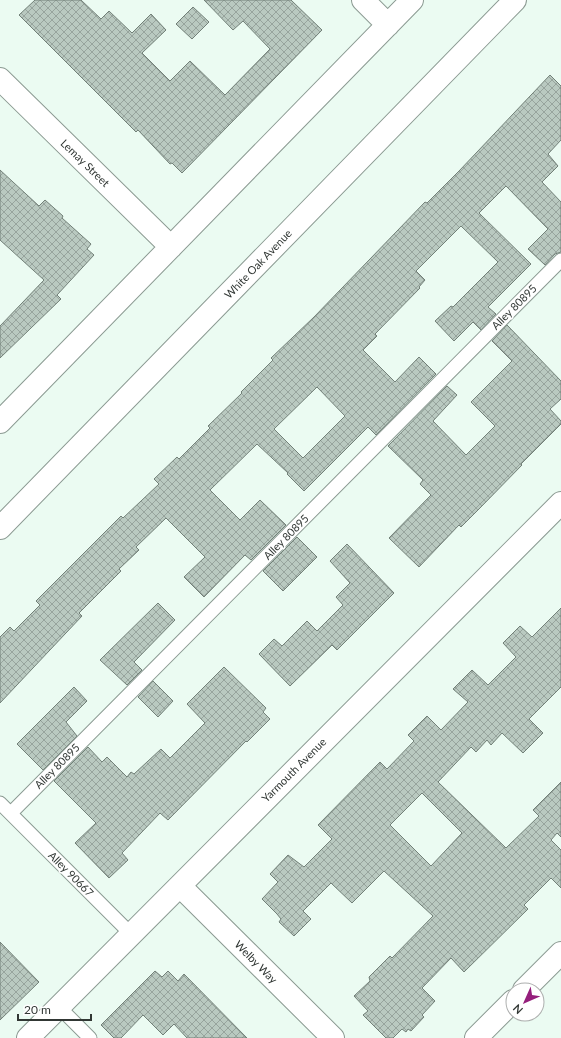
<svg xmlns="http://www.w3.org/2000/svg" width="561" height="1038" font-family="Lato,sans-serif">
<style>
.building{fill:url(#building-cross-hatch);stroke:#728078;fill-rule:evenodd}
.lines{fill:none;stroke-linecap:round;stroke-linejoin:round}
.lane-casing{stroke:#8b9a92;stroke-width:15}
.street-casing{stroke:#8b9a92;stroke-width:24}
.primary-casing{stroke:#8b9a92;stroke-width:24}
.lane{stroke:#fff;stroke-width:13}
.street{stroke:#fff;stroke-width:22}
.primary{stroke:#fff;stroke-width:22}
.labels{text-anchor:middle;stroke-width:3;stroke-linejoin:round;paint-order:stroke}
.street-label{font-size:11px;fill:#313734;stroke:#fff}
</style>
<defs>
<pattern id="building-cross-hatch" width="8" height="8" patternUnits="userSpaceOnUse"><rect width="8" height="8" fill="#b9c9c0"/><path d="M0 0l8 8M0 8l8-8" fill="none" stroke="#97a49d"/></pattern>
</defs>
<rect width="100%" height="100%" fill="#ebfbf2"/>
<!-- building -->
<path class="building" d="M 35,0 L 81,0 L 101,19 L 109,11 L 132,33 L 151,14 L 166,30 L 142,53 L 170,81 L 190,61 L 225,95 L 270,49 L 243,21 L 233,30 L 204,0 L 291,0 L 322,30 L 182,173 L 172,163 L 170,164 L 138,130 L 136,132 L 19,15 Z
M 193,7 L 209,22 L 192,39 L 176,24 Z
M 550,75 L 561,86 L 561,140 L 548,154 L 558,166 L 542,182 L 561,202 L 561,252 L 555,254 L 545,265 L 528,249 L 548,229 L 506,186 L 479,213 L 531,264 L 488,307 L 496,314 L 481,330 L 473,322 L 454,341 L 435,321 L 451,306 L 453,307 L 498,262 L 461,226 L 416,271 L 425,280 L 419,287 L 420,288 L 375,334 L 377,336 L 363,350 L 395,382 L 419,357 L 436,374 L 376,435 L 368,427 L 304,491 L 287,474 L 288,473 L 257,444 L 210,490 L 240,520 L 260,500 L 286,525 L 251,560 L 245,555 L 204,597 L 184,577 L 205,557 L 166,518 L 136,547 L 139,550 L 119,569 L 121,571 L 79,613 L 82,616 L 0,703 L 0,637 L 10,627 L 14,631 L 40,605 L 36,601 L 121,516 L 123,518 L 159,484 L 154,479 L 177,457 L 179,459 L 210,428 L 208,426 L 242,393 L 241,392 L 273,360 L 271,358 L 314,317 L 425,202 L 427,203 L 459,171 ZM 317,387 L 345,416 L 303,458 L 274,429 Z
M 0,170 L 39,206 L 45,200 L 63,216 L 62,218 L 91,244 L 87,249 L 94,255 L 57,295 L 61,299 L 0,358 L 0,326 L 44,280 L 0,240 Z
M 507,325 L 561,381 L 561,399 L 550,409 L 561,421 L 561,424 L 521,464 L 522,465 L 479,509 L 461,527 L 459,525 L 419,567 L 389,538 L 431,495 L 420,484 L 423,480 L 388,446 L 447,386 L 457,395 L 433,421 L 466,455 L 495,426 L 471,402 L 512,361 L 492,341 Z
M 297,537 L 317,557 L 283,591 L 263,571 Z
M 347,544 L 394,593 L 337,650 L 332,645 L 290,686 L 259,654 L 274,639 L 282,646 L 307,621 L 317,631 L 343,605 L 336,597 L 350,583 L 330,561 Z
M 158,603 L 175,620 L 134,662 L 142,670 L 127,685 L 100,660 Z
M 561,608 L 561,687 L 529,719 L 543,733 L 523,753 L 502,733 L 491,745 L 487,740 L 476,752 L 471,747 L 438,782 L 506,848 L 539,816 L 533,810 L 561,782 L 561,837 L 557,833 L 551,840 L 561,850 L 561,888 L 551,878 L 524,905 L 528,909 L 464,972 L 451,958 L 422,988 L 435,1001 L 422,1015 L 424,1017 L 411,1031 L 408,1029 L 406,1032 L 402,1029 L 393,1038 L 386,1038 L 363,1015 L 368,1011 L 354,996 L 370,981 L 369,977 L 390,956 L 392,958 L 433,916 L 384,871 L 352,903 L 331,883 L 303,911 L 311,919 L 294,936 L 279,922 L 281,919 L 277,914 L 262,899 L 278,882 L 270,874 L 288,855 L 304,867 L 332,839 L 318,825 L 380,762 L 387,769 L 414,741 L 408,735 L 427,716 L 441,730 L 468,702 L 453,689 L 472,670 L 488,685 L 516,657 L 503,643 L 520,626 L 532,637 ZM 422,793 L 462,833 L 431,866 L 390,825 Z
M 224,667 L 266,708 L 263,712 L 270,719 L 247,742 L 246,741 L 168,820 L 160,813 L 122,853 L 128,860 L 109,878 L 75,843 L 96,823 L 54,781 L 88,747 L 102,762 L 107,757 L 127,777 L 131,772 L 134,774 L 161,749 L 170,758 L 205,723 L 187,704 Z
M 153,681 L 173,701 L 158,717 L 138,697 Z
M 74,687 L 87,701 L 66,722 L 77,736 L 43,770 L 17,744 Z
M 0,942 L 39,982 L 0,1020 Z
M 155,971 L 162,977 L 168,971 L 178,981 L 184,974 L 247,1038 L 187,1038 L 174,1024 L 163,1035 L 143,1015 L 121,1038 L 114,1038 L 101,1025 Z"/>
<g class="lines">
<!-- lane casing -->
<g class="lane-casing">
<path id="lane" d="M 0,803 L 131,934
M 11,813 L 561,260
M 59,1007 L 90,1038"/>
</g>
<!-- street casing -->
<g class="street-casing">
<path id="street" d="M 363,0 L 388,25
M 0,79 L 171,247
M 0,422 L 412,0
M 180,886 L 333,1038
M 524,990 L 561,953
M 28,1038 L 561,503
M 476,1038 L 513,1001"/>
</g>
<!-- primary casing -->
<g class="primary-casing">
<path id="primary" d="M 0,528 L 515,0"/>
</g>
<!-- lane -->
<use href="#lane" class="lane"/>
<!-- street -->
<use href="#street" class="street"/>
<!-- primary -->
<use href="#primary" class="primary"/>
</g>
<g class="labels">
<!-- street labels -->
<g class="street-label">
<text transform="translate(85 163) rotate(44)" y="4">Lemay Street</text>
<text transform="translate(258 264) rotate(-46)" y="4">White Oak Avenue</text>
<text transform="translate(514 307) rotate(-45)" y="4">Alley 80895</text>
<text transform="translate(286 537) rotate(-45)" y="4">Alley 80895</text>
<text transform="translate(57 766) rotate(-45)" y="4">Alley 80895</text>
<text transform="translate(294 770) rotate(-45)" y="4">Yarmouth Avenue</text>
<text transform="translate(71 874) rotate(45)" y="4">Alley 90667</text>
<text transform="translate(256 962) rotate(45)" y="4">Welby Way</text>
</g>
</g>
<!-- north arrow -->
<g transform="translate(525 1002) rotate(225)"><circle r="19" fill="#ffffff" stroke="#adafae"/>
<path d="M0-3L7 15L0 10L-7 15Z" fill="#951f7c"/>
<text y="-6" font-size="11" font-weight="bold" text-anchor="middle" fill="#313734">N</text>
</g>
<!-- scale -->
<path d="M18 1014v6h73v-6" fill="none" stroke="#313734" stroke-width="2"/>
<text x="24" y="1014" font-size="12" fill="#313734" stroke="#ffffff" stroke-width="3" paint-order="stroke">20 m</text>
</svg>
